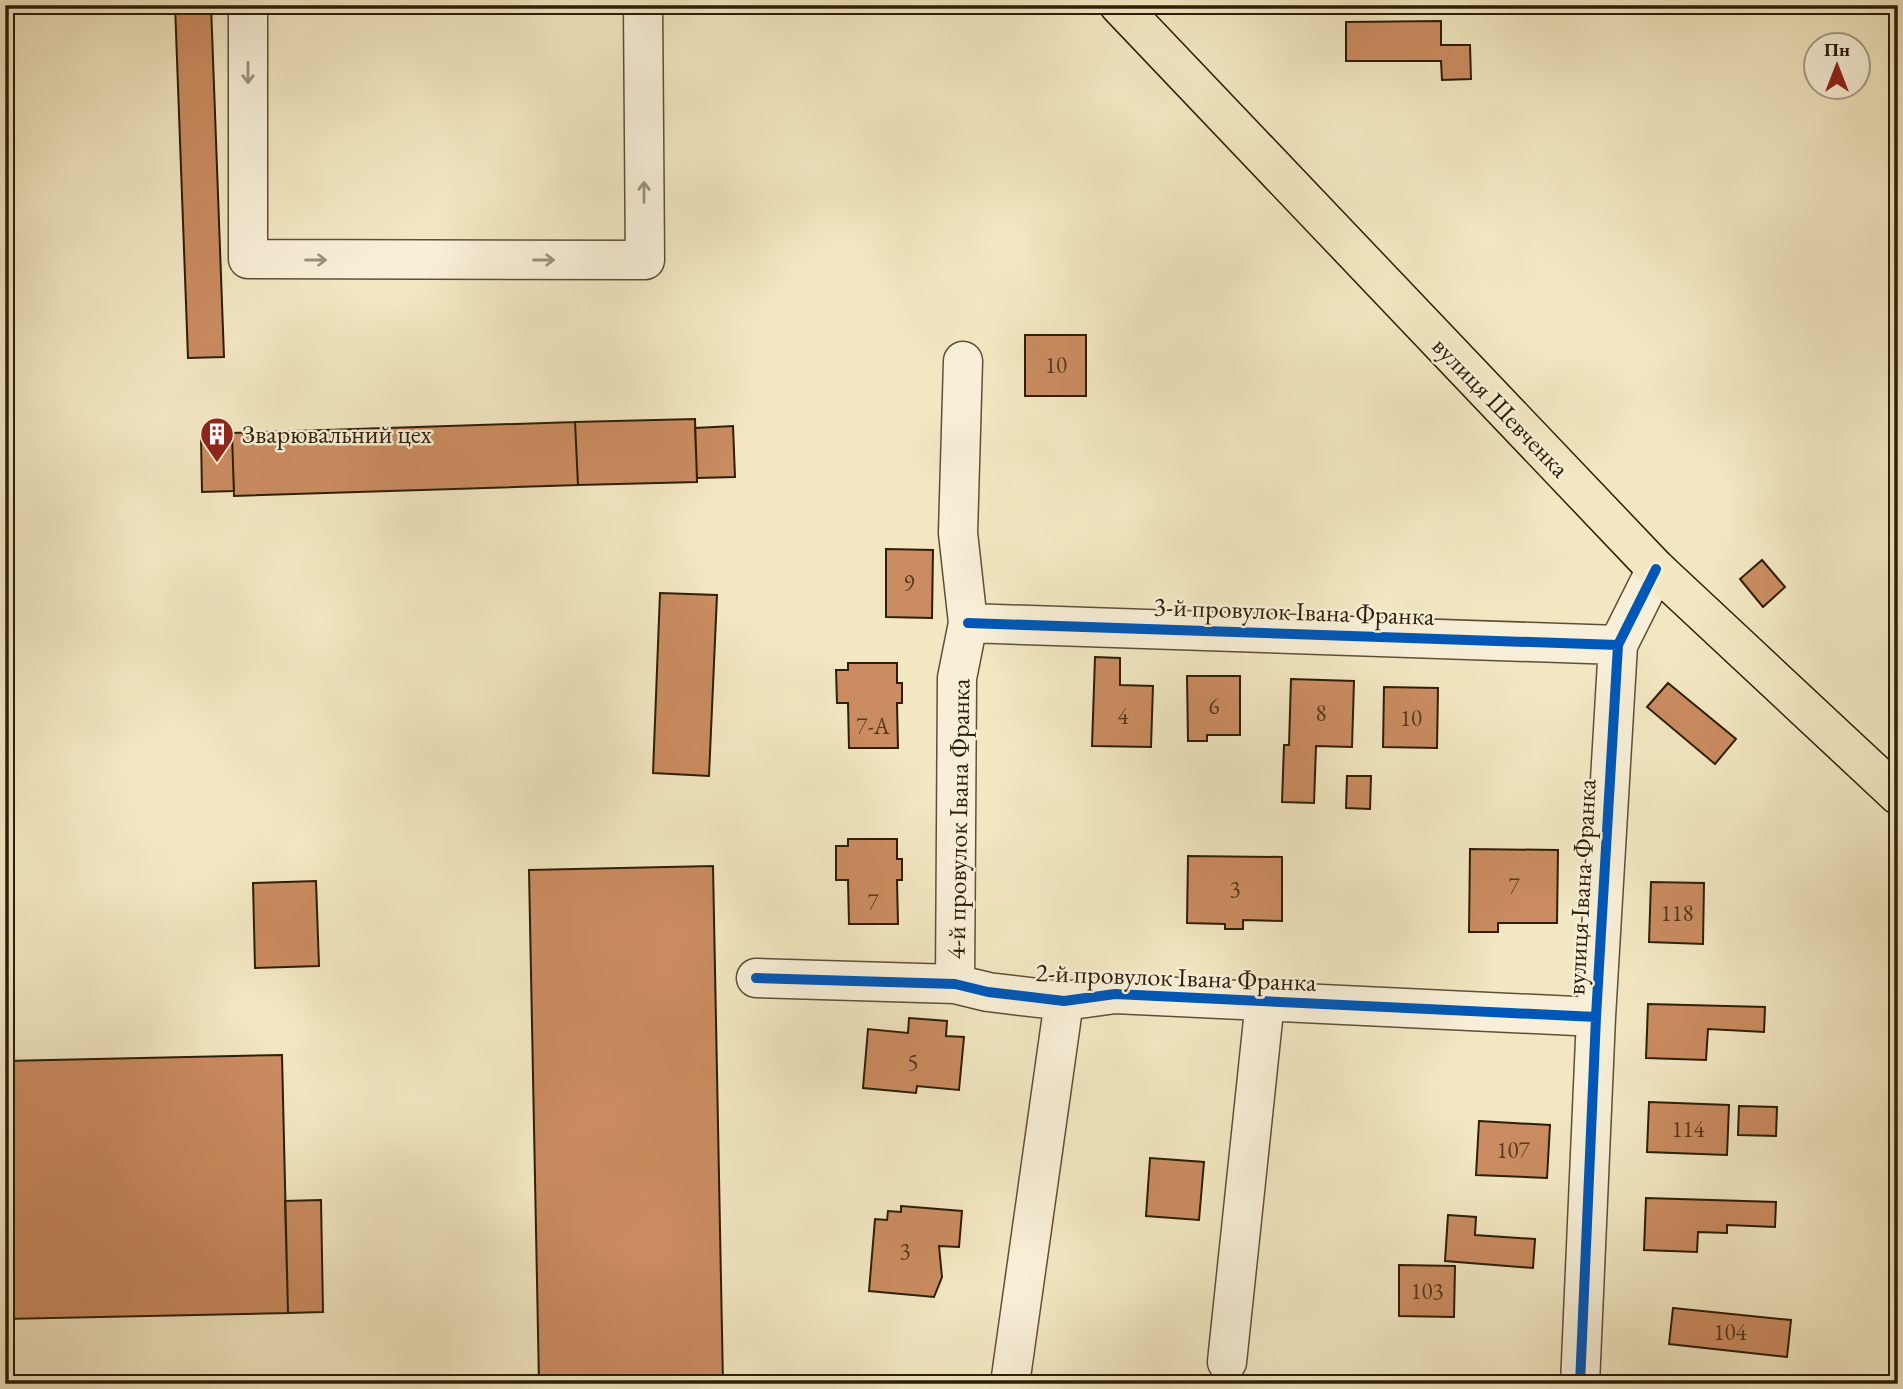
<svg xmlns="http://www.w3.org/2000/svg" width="1903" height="1389" font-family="'EB Garamond',serif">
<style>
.building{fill:#ca8c60;stroke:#2d1e08;stroke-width:2}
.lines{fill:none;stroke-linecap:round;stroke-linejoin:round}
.minor-casing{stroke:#5e5036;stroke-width:41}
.major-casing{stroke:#2d1e08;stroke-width:41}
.minor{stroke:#f7efd7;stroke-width:38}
.major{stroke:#f2e7c1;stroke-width:38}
.cycleway-casing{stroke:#f7efd7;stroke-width:15}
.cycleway{stroke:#0057b8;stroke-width:10}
.oneway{stroke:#9c917a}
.labels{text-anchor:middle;stroke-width:5;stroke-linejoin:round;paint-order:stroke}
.number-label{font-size:23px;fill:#543a1e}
.street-label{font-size:26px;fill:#2d1e08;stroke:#f7efd7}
.poi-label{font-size:26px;fill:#2d1e08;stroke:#f7efd7;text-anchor:start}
</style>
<rect width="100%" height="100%" fill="#f2e7c1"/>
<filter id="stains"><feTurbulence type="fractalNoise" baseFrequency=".00286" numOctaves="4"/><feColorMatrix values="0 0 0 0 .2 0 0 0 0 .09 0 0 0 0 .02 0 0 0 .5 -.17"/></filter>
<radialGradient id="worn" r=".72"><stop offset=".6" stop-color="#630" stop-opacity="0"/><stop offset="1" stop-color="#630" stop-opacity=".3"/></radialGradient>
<!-- building -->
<path class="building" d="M 175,5 L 211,5 L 224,357 L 188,358 Z
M 1441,21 L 1441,45 L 1470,45 L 1471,79 L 1442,80 L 1441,61 L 1346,61 L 1346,22 Z
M 1025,335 L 1086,335 L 1086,396 L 1025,396 Z
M 695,419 L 697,482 L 578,485 L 575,422 Z
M 575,422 L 578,485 L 234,496 L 232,433 Z
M 733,426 L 735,477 L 697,478 L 695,428 Z
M 232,436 L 234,491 L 202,492 L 201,437 Z
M 886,549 L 933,550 L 932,618 L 886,617 Z
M 1762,560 L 1785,587 L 1763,607 L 1740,579 Z
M 660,593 L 717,595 L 709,776 L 653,773 Z
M 1095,657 L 1120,658 L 1120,685 L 1153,686 L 1151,747 L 1092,746 Z
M 848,663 L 897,663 L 897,683 L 902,683 L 902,703 L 897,703 L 898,748 L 849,748 L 848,703 L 837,703 L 836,670 L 848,670 Z
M 1187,676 L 1240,676 L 1240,735 L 1207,735 L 1207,741 L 1188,741 Z
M 1291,679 L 1354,681 L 1352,747 L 1316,746 L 1314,803 L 1282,802 L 1284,745 L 1289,745 Z
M 1668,683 L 1736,739 L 1715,764 L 1647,707 Z
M 1384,687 L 1438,688 L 1437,748 L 1383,747 Z
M 1347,776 L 1371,776 L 1370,809 L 1346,808 Z
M 848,839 L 897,839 L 897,859 L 902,859 L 902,880 L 897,880 L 898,924 L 849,924 L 848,880 L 836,880 L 836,846 L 848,846 Z
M 1470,849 L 1558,850 L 1557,923 L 1498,923 L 1498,932 L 1469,932 Z
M 1188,856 L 1282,857 L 1282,921 L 1243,920 L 1243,929 L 1225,929 L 1225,924 L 1187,923 Z
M 713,866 L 723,1384 L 539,1384 L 529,870 Z
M 316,881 L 319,966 L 255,968 L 253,883 Z
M 1651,882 L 1704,883 L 1703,944 L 1649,942 Z
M 1648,1004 L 1765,1007 L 1764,1032 L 1708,1029 L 1706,1060 L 1646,1058 Z
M 909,1018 L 947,1021 L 946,1036 L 964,1037 L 959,1090 L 917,1086 L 916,1093 L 863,1088 L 868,1029 L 908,1033 Z
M 282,1055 L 288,1313 L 5,1319 L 5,1061 Z
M 1649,1102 L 1729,1105 L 1727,1155 L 1647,1152 Z
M 1739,1106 L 1777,1107 L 1776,1136 L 1738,1135 Z
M 1479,1121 L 1550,1125 L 1547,1178 L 1476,1175 Z
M 1150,1158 L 1204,1162 L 1199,1220 L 1146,1216 Z
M 1646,1198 L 1776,1202 L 1775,1227 L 1727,1225 L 1727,1233 L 1698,1232 L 1697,1252 L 1644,1250 Z
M 321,1200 L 323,1312 L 288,1313 L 285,1201 Z
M 901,1206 L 962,1211 L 959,1247 L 939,1246 L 942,1277 L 934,1297 L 869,1291 L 875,1219 L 887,1220 L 888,1211 L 901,1212 Z
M 1448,1215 L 1476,1217 L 1475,1235 L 1535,1239 L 1533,1268 L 1445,1261 Z
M 1399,1265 L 1455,1266 L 1454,1317 L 1399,1316 Z
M 1673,1308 L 1791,1320 L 1787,1357 L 1669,1344 Z"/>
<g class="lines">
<!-- minor casing -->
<g class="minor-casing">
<path id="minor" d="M 248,5 L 248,259 L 645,260 L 643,5
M 968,623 L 1618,645
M 756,978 L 955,984 L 988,992 L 1064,1001 L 1115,994 L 1596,1017
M 955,984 L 957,678 L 968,623 L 958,533 L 963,361
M 1227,1362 L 1265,1001
M 1010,1384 L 1064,1001
M 1580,1384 L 1596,1017 L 1618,645 L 1656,569"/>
</g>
<!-- major casing -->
<g class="major-casing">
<path id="major" d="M 1119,5 L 1656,569 L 1898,795"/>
</g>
<!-- minor -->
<use href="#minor" class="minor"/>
<!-- major -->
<use href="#major" class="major"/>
<!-- cycleway casing -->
<g class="cycleway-casing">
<path id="cycleway" d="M 968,623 L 1618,645
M 756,978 L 955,984 L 988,992 L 1064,1001 L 1115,994 L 1596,1017
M 1580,1384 L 1596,1017 L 1618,645 L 1656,569"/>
</g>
<!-- cycleway -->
<use href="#cycleway" class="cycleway"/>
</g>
<!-- one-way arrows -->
<defs><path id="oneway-shaft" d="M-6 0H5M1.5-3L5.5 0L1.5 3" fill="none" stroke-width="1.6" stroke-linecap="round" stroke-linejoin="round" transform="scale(1.75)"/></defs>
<g class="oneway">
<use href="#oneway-shaft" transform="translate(248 73) rotate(90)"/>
<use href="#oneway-shaft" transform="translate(644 192) rotate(-90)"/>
<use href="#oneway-shaft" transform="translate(316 260)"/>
<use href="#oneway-shaft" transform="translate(544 260)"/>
</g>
<!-- icons -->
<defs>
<g id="building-pin" transform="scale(1.75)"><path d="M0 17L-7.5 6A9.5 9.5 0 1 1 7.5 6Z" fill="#8f2418" stroke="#f7efd7"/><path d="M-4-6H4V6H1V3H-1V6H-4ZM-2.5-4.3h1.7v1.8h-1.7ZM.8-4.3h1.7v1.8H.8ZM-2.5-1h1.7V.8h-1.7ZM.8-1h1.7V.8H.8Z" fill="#fff"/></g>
</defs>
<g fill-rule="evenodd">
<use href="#building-pin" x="217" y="434"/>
</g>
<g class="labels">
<!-- number labels -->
<g class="number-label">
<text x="1056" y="373">10</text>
<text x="909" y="591">9</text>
<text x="1214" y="714">6</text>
<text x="1321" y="721">8</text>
<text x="1123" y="724">4</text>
<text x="1411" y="726">10</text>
<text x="873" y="734">7-А</text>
<text x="1514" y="894">7</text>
<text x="1235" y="897">3</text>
<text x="873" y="910">7</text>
<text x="1677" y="921">118</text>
<text x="913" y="1070">5</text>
<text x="1688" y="1137">114</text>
<text x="1513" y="1158">107</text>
<text x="905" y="1259">3</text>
<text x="1427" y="1299">103</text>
<text x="1730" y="1340">104</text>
</g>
<!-- street labels -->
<g class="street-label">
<text transform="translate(1501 407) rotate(46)" y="9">вулиця Шевченка</text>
<text transform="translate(1294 611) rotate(2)" y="9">3-й провулок Івана Франка</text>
<text transform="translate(958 819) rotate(-89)" y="9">4-й провулок Івана Франка</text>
<text transform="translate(1581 887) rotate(-87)" y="9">вулиця Івана Франка</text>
<text transform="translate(1176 977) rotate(2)" y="9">2-й провулок Івана Франка</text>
</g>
<!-- poi labels -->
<g class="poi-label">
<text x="242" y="443">Зварювальний цех</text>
</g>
</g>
<!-- margin -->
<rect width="1903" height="1389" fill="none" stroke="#f2e7c1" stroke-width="28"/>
<rect x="7" y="7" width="1889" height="1375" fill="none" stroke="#2d1e08" stroke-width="3.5"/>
<rect x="14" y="14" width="1875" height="1361" fill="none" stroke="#2d1e08" stroke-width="2"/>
<!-- north arrow -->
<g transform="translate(1837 66)"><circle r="33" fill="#f7efd7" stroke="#a69b84" stroke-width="2"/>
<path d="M0-5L12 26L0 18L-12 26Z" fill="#8f2418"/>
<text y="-10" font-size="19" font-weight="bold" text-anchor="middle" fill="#2d1e08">Пн</text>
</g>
<rect width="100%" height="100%" filter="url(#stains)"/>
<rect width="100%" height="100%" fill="url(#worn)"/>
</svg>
